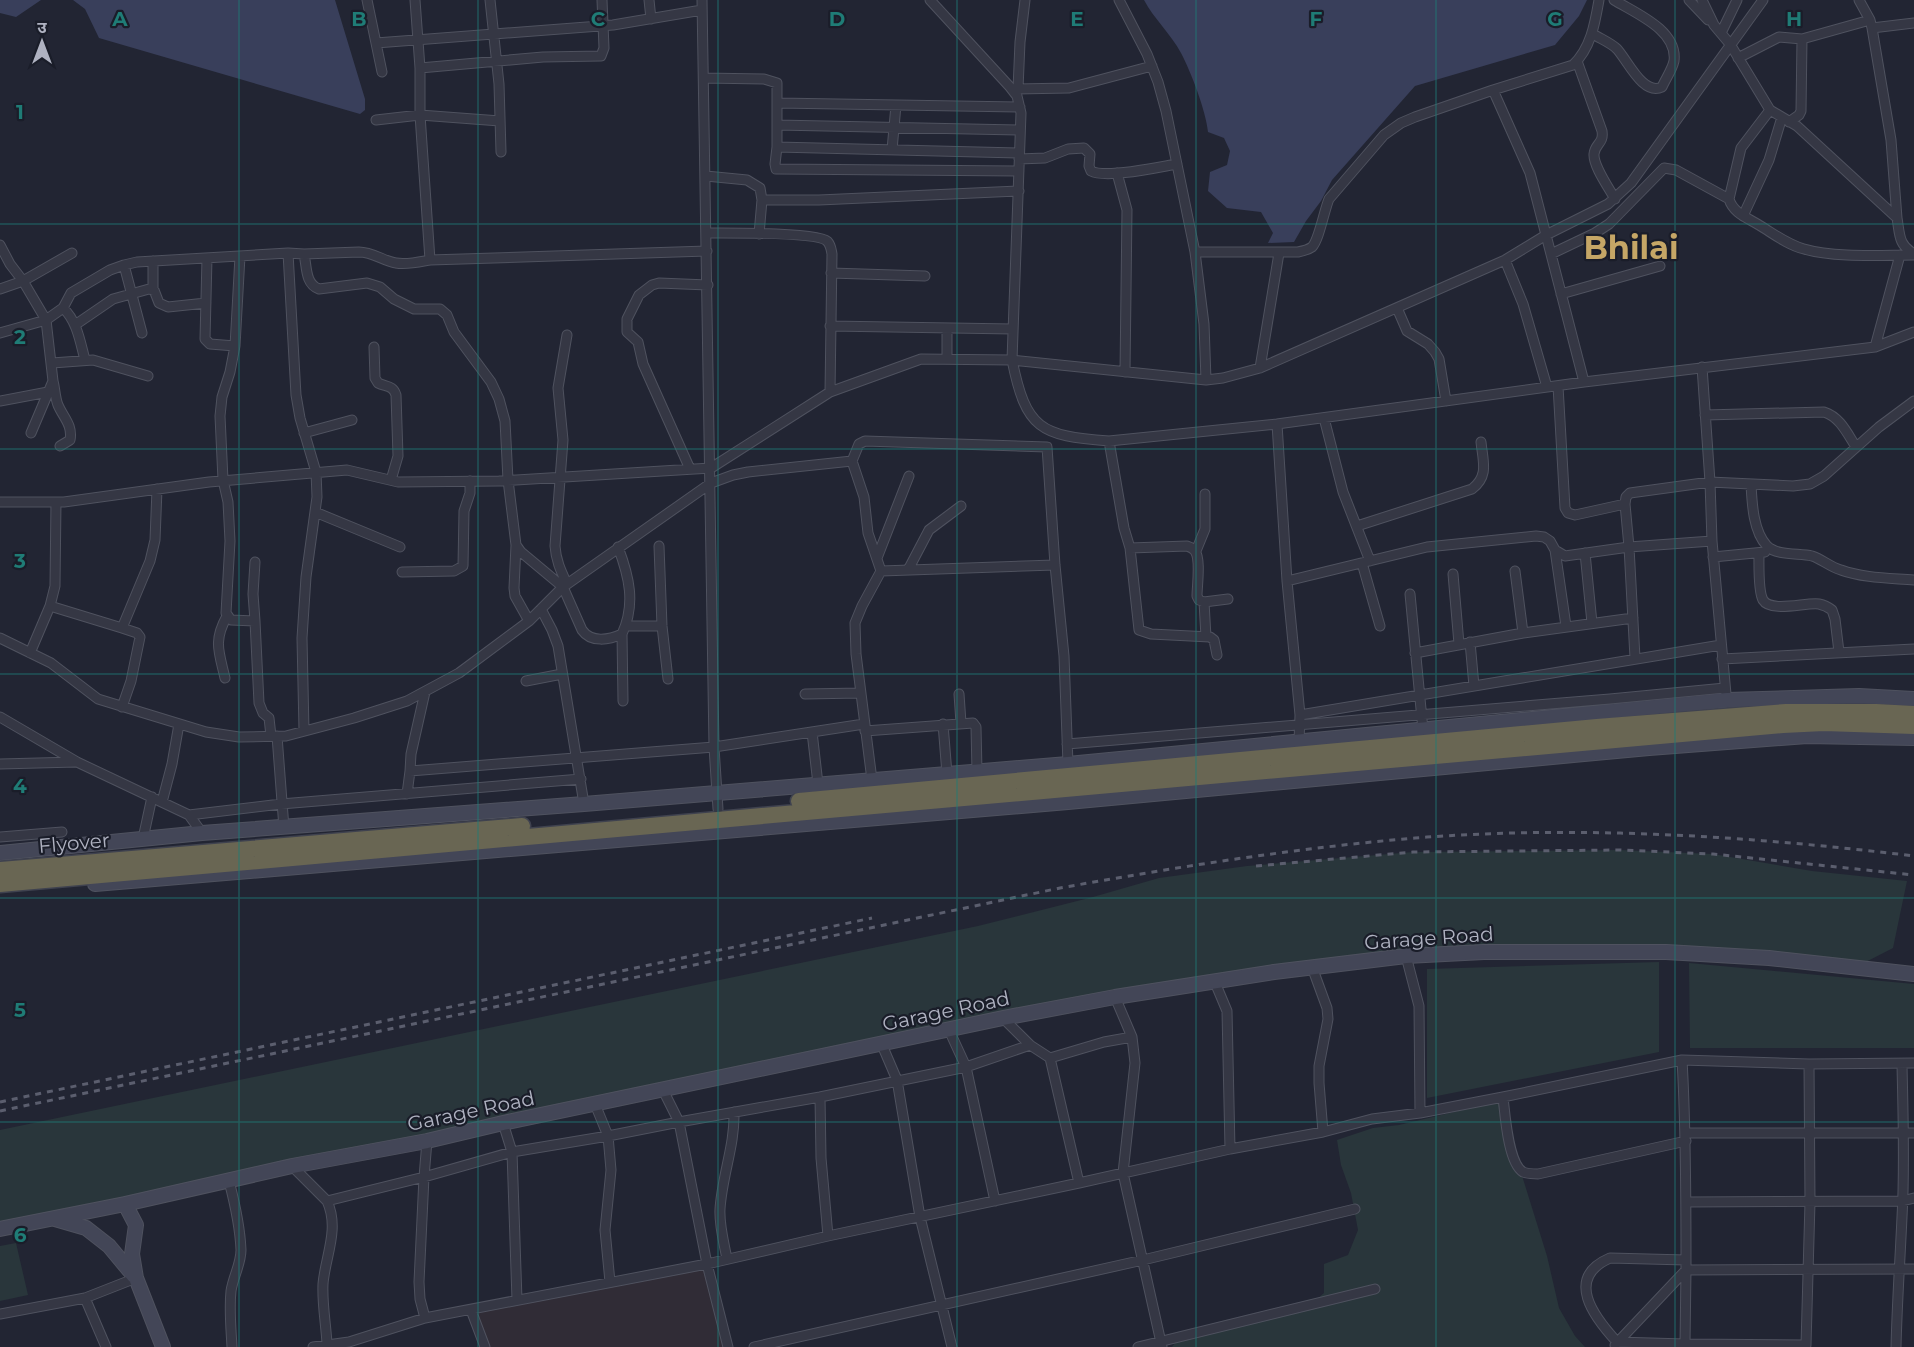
<svg xmlns="http://www.w3.org/2000/svg" width="1914" height="1347" font-family="Montserrat,'Noto Sans Devanagari',sans-serif">
<style>
.medical{fill:#302c36}
.green{fill:#29363b}
.water{fill:#393f5b}
.lines{fill:none;stroke-linecap:round;stroke-linejoin:round}
.street-casing{stroke:#4f525f;stroke-width:11}
.secondary-casing{stroke:#4f525f;stroke-width:16}
.highway-casing{stroke:#3f424f;stroke-width:19}
.street{stroke:#353744;stroke-width:9}
.secondary{stroke:#434657;stroke-width:14}
.highway{stroke:#696653;stroke-width:16}
.rail{stroke:#5b5e6e;stroke-width:3;stroke-dasharray:6 6;stroke-linecap:butt}
.grid{fill:none;stroke:#1f7c76;stroke-width:1.5;stroke-opacity:0.55}
.labels{text-anchor:middle;stroke-width:4.5;stroke-linejoin:round;paint-order:stroke}
.street-label{font-size:20px;fill:#afb2c1;stroke:#1a1d29}
.town-label{font-size:32px;font-weight:bold;fill:#c5a666;stroke:#1a1d29}
.grid-label{font-size:20px;text-anchor:middle;font-weight:bold;fill:#1f7c76;stroke:#1a1d29;stroke-width:4.5;stroke-linejoin:round;paint-order:stroke}
</style>
<rect width="100%" height="100%" fill="#222533"/>
<!-- medical -->
<path class="medical" d="M 707,1264 L 728,1347 L 485,1347 L 471,1310 Z"/>
<!-- green -->
<path class="green" d="M 1620,850 L 1713,854 L 1812,871 L 1907,881 L 1893,948 L 1856,967 L 1666,952 L 1484,952 L 1214,980 L 0,1229 L 0,1130 L 978,926 L 1093,897 L 1159,878 L 1247,866 L 1413,852 Z
M 1659,962 L 1659,1052 L 1427,1098 L 1427,969 Z
M 1689,963 L 1914,984 L 1914,1048 L 1690,1048 Z
M 1496,1102 L 1500,1105 L 1547,1256 L 1559,1308 L 1575,1336 L 1585,1347 L 1172,1347 L 1178,1339 L 1245,1323 L 1302,1312 L 1324,1293 L 1324,1264 L 1348,1255 L 1358,1230 L 1351,1193 L 1341,1165 L 1337,1140 L 1373,1128 L 1399,1125 Z
M 16,1243 L 28,1295 L 0,1301 L 0,1246 Z"/>
<!-- water -->
<path class="water" d="M 0,0 L 41,0 L 16,17 L 0,13 Z
M 73,0 L 335,0 L 365,99 L 365,110 L 360,114 L 99,38 L 85,9 Z
M 1144,0 L 1587,0 L 1579,16 L 1555,45 L 1415,86 L 1332,180 L 1321,201 L 1306,221 L 1294,242 L 1268,243 L 1273,233 L 1261,212 L 1227,208 L 1208,191 L 1210,172 L 1227,165 L 1230,151 L 1224,138 L 1208,132 C 1206,111 1191,72 1181,53 C 1171,34 1154,19 1144,0 Z"/>
<g class="lines">
<!-- street casing -->
<g class="street-casing">
<path id="street" d="M 367,0 L 382,72
M 415,0 L 420,68 L 420,115 L 430,260
M 490,0 L 499,84 L 501,152
M 649,0 L 651,19
M 702,0 L 714,747 L 718,809
M 930,0 L 1010,87 L 1017,96 L 1021,113 L 1012,360 C 1026,429 1040,436 1109,441 L 1277,424 L 1584,382 L 1875,347 L 1914,332
M 1119,0 L 1147,54 L 1158,82 L 1166,111 L 1195,252 L 1204,324 L 1206,380
M 1689,0 L 1708,20
M 1702,0 L 1714,25 L 1730,44 L 1770,110 L 1797,126 L 1897,218 C 1900,235 1898,244 1914,254
M 1859,0 L 1870,20 L 1872,28 L 1891,140 L 1897,218
M 1872,28 L 1914,23
M 1721,33 L 1737,0
M 1593,34 C 1601,39 1611,43 1617,49 C 1628,61 1643,96 1662,87 C 1666,78 1672,70 1674,61 C 1678,30 1635,13 1614,0
M 376,43 L 613,25 L 702,10
M 1738,58 L 1779,37 L 1802,39 L 1870,20
M 1577,61 L 1602,131 C 1604,144 1595,143 1594,154 C 1593,166 1609,188 1615,199
M 420,68 L 543,57 L 601,56 L 604,48 L 602,0
M 704,78 L 764,79 L 777,83 L 777,147 L 775,164 L 776,169 L 1019,171
M 1012,89 L 1069,88 L 1152,66
M 1018,89 L 1020,42 L 1025,0
M 1493,90 L 1530,173 L 1584,382
M 778,103 L 1020,107
M 1770,110 L 1741,148 L 1729,199 C 1733,213 1748,218 1759,225 C 1774,234 1788,245 1804,249 C 1835,258 1881,255 1914,255
M 376,120 L 420,115 L 500,121
M 1789,122 L 1799,115 L 1801,111 L 1802,39
M 777,125 L 1020,130
M 777,147 L 1019,153
M 892,150 L 896,105
M 1019,159 L 1045,158 L 1068,149 L 1084,148 L 1090,154 L 1089,166 L 1091,171 C 1106,179 1159,167 1177,164
M 1117,173 L 1127,210 L 1125,372
M 706,176 L 747,180 L 760,188 L 762,200 L 819,200 L 1019,191
M 1743,216 L 1769,160 L 1782,117
M 707,233 C 725,233 817,232 827,241 C 831,245 831,249 832,254 L 830,392
M 759,234 L 762,200
M 0,245 L 10,264 L 23,281 L 46,320 L 53,381 L 31,433
M 1195,252 L 1298,252 C 1303,251 1308,250 1312,247 C 1319,240 1324,211 1329,199 L 1384,135 L 1401,123 L 1415,117 L 1493,90 L 1573,65 C 1591,48 1595,23 1599,0
M 288,253 L 296,395 L 300,418 L 316,472 L 317,497 L 306,577 L 302,638 L 304,731
M 304,254 C 307,267 305,284 319,289 L 367,283 L 380,287 L 394,299 L 414,309 L 440,309 L 447,315 L 454,332 L 491,382 L 499,399 L 505,421 L 508,480 L 516,545 L 521,552 L 563,587 L 582,630 C 591,643 609,640 622,634 C 636,604 629,576 618,547
M 1551,254 L 1595,233 L 1609,224 L 1664,168 L 1676,170 L 1729,199
M 240,256 L 235,346 L 230,372 L 222,397 L 220,416 L 223,480 L 228,502 L 230,541 L 226,613 L 231,620 L 255,621 L 259,703 L 263,713 L 269,718 L 271,736
M 207,258 L 205,339 L 210,344 L 235,346
M 1505,260 L 1523,304 L 1547,387
M 153,261 L 153,289
M 124,265 L 142,333
M 831,273 L 925,276
M 0,289 L 23,281 L 72,253
M 1561,294 L 1660,266
M 63,308 C 77,321 80,341 85,360
M 1397,308 L 1407,331 L 1428,344 L 1435,352 L 1439,359 L 1446,401
M 75,325 L 113,299 L 149,289 L 154,290 L 159,303 L 168,307 L 206,303
M 830,326 L 1013,329
M 0,333 L 46,320 L 63,308 L 71,293 L 110,270 L 124,265 L 137,262 L 288,253 L 304,254 L 359,252 C 373,252 383,261 396,263 C 407,265 419,262 430,260 L 707,251
M 567,335 L 558,388 L 563,440 L 555,546 C 556,561 561,571 567,584
M 374,347 L 375,378 L 378,383 C 386,387 393,385 396,395 L 398,456 L 391,480
M 1875,347 L 1900,255
M 947,359 L 947,328
M 52,363 L 93,360 L 148,376
M 1702,367 L 1710,482 L 1712,541 L 1726,694
M 1260,368 L 1279,253
M 53,381 C 55,388 55,398 58,405 C 63,417 73,425 70,440 L 60,446
M 1558,386 L 1565,508 L 1568,513 L 1575,515 L 1625,504
M 0,401 L 48,392
M 1705,415 L 1824,412 C 1840,417 1847,433 1856,447
M 1324,418 L 1343,492 L 1370,561
M 1277,424 L 1287,581 L 1300,715 L 1299,742
M 304,433 L 352,420
M 1109,441 L 1124,528 L 1130,548 L 1139,630 L 1151,634 L 1210,637 L 1214,640 L 1217,655
M 852,461 L 864,497 L 868,533 L 881,571 L 862,606 L 855,623 L 856,654 L 872,780
M 690,469 L 643,364 L 638,342 L 627,332 L 627,319 L 639,295 L 652,285 L 659,283 L 708,285
M 1751,484 C 1752,503 1753,531 1767,546 C 1777,556 1799,553 1812,556 C 1822,559 1830,567 1841,570 C 1863,578 1890,578 1914,580
M 0,502 L 64,502 L 209,482 L 347,470 L 398,482 L 499,481 L 711,468 L 830,392 L 921,359 L 1012,360 L 1206,380 L 1223,378 L 1260,368 L 1505,260 L 1546,235 L 1608,204 L 1631,183 L 1763,0
M 315,512 L 400,547
M 1357,526 L 1472,489 C 1489,476 1483,462 1481,442
M 516,545 L 514,588 L 515,596 L 529,621
M 659,546 L 662,626 L 668,679
M 1130,548 L 1187,546 C 1190,547 1193,548 1195,551 C 1201,559 1197,586 1197,596 L 1199,600 L 1204,602 L 1228,599
M 1555,550 L 1566,626
M 1196,551 L 1205,529 L 1205,494
M 1585,553 L 1592,623
M 1759,553 C 1759,564 1758,591 1763,600 C 1771,613 1806,602 1819,604 C 1824,605 1828,607 1832,610 L 1835,619 L 1839,652
M 1713,557 L 1765,552
M 877,558 L 909,476
M 1362,563 L 1380,626
M 908,570 L 929,530 L 961,506
M 881,571 L 1055,565
M 1515,571 L 1523,633
M 402,572 L 454,571 L 463,566 L 464,511 L 470,493 L 470,481
M 1453,574 L 1459,644
M 1287,581 L 1427,547 L 1536,536 L 1544,537 L 1550,541 L 1555,550 L 1565,556 L 1629,547 L 1712,541
M 1410,594 L 1423,730
M 1204,602 L 1206,637
M 50,606 L 55,586 L 56,502
M 541,609 L 552,630 L 558,646 L 584,804
M 255,621 L 253,594 L 255,562
M 626,626 L 662,626
M 122,628 L 137,633 L 140,637 L 131,681 L 122,707
M 622,634 L 623,701
M 0,638 L 51,663 L 98,699 L 206,732 L 239,737 L 286,736 L 354,718 L 407,701 L 459,673 L 529,621 L 563,587 L 711,483 L 733,475 L 748,472 L 852,461 L 859,444 L 865,441 L 1047,447 L 1055,565 L 1064,656 L 1068,764
M 1470,642 L 1474,686
M 30,653 L 50,606 L 122,628 L 150,561 L 155,540 L 157,489
M 1415,653 L 1523,633 L 1633,618
M 1635,658 L 1629,547 L 1625,504 L 1626,497 L 1630,493 L 1710,482 L 1793,486 L 1810,484 L 1824,476 L 1879,427 L 1914,401
M 1722,659 L 1914,649
M 225,678 C 219,652 213,641 227,616
M 526,681 L 562,674
M 425,692 L 411,754 L 410,771 L 714,747 L 864,724
M 805,694 L 860,693
M 959,694 L 961,723
M 1300,715 L 1721,645
M 0,717 L 77,762 L 189,815 L 202,833
M 943,724 L 947,774
M 865,731 L 973,723 L 976,727 L 977,771
M 812,732 L 818,784
M 277,736 L 284,828
M 1067,744 L 1610,699 L 1725,688
M 0,764 L 76,762
M 407,794 L 410,771
M 162,802 L 172,764 L 179,724
M 189,815 L 281,804 L 581,779
M 144,834 L 152,797
M 0,837 L 62,832
M 1406,956 L 1419,1006 L 1420,1113
M 1312,967 L 1327,1008 L 1328,1019 L 1319,1066 L 1319,1083 L 1323,1132
M 1214,980 L 1227,1011 L 1230,1149
M 1115,997 L 1132,1037 L 1135,1063 L 1123,1173 L 1162,1347
M 1003,1018 L 1030,1045 L 1050,1058 L 1079,1183
M 949,1030 L 966,1067 L 995,1201
M 882,1045 L 897,1080 L 920,1217 L 952,1347
M 1050,1058 L 1104,1042 L 1132,1037
M 1682,1060 C 1686,1127 1686,1193 1686,1260 L 1686,1270 L 1685,1344 L 1617,1342 C 1594,1317 1564,1278 1610,1258 L 1686,1260
M 663,1090 L 679,1122 L 707,1264 L 728,1347
M 820,1097 L 821,1158 L 828,1236
M 1503,1097 C 1505,1114 1508,1163 1523,1172 C 1528,1174 1533,1174 1538,1174 L 1686,1141
M 595,1104 L 608,1136 L 611,1170 L 605,1230 L 610,1282
M 503,1123 L 512,1152 L 517,1300
M 1686,1133 L 1914,1133
M 292,1166 L 327,1201 C 340,1229 325,1257 323,1284 C 322,1304 326,1324 327,1344
M 229,1181 C 235,1204 240,1226 241,1250 C 241,1264 233,1277 231,1291 C 229,1309 231,1328 232,1347
M 327,1201 L 424,1177 L 512,1152 L 608,1136 L 679,1122 L 820,1097 L 966,1067 L 1030,1045
M 1686,1202 L 1902,1201 L 1914,1198
M 727,1259 C 724,1243 719,1225 720,1209 C 722,1176 735,1145 734,1112
M 85,1298 L 106,1347
M 471,1310 L 485,1347
M 0,1314 L 85,1298 L 136,1278
M 425,1318 L 420,1299 L 419,1282 L 424,1177 L 427,1141
M 1685,1344 L 1806,1345 L 1810,1202 L 1809,1064
M 1615,1345 L 1686,1270 L 1914,1269
M 313,1347 L 349,1342 L 425,1318 L 707,1264 L 828,1236 L 1079,1183 L 1230,1149 L 1323,1132 L 1372,1119 L 1420,1113 L 1503,1097 L 1682,1060 L 1809,1064 L 1914,1063
M 754,1347 L 1143,1260 L 1355,1209
M 1138,1347 L 1375,1289
M 1896,1347 C 1897,1304 1900,1261 1902,1217 C 1905,1166 1903,1115 1902,1064"/>
</g>
<!-- secondary casing -->
<g class="secondary-casing">
<path id="secondary" d="M 0,853 L 202,833 L 584,804 L 1068,764 L 1727,700 L 1859,696 L 1914,699
M 95,884 L 1068,802 L 1649,748 L 1807,736 L 1914,738
M 125,1204 L 136,1225 L 132,1254 L 136,1278 L 163,1347
M 55,1219 L 86,1228 L 109,1246 L 134,1276
M 0,1229 L 125,1204 L 292,1166 L 427,1141 L 503,1123 L 1003,1018 L 1115,997 L 1274,972 L 1406,956 L 1484,952 L 1666,952 L 1769,958 L 1914,974"/>
</g>
<!-- highway casing -->
<g class="highway-casing">
<path id="highway" d="M 799,801 L 1597,727 L 1786,712 L 1876,712 L 1914,714
M 0,870 L 522,826
M 0,884 L 1783,725 L 1824,723 L 1914,726"/>
</g>
<!-- street -->
<use href="#street" class="street"/>
<!-- secondary -->
<use href="#secondary" class="secondary"/>
<!-- highway -->
<use href="#highway" class="highway"/>
<!-- rail -->
<path class="rail" d="M 1256,866 L 1413,852 L 1620,850 L 1713,854 L 1914,875
M 0,1102 L 872,918
M 0,1111 L 1060,888 C 1177,867 1296,848 1415,838 C 1581,825 1749,836 1914,856"/>
</g>
<!-- grid -->
<path class="grid" d="M 239,0 L 239,1347M 478,0 L 478,1347M 718,0 L 718,1347M 957,0 L 957,1347M 1196,0 L 1196,1347M 1436,0 L 1436,1347M 1675,0 L 1675,1347M 0,224 L 1914,224M 0,449 L 1914,449M 0,674 L 1914,674M 0,898 L 1914,898M 0,1122 L 1914,1122"/>
<g class="labels">
<!-- street labels -->
<g class="street-label">
<text transform="translate(74 843) rotate(-5)" y="7">Flyover</text>
<text transform="translate(1429 938) rotate(-4)" y="7">Garage Road</text>
<text transform="translate(946 1011) rotate(-12)" y="7">Garage Road</text>
<text transform="translate(471 1111) rotate(-12)" y="7">Garage Road</text>
</g>
<!-- town labels -->
<g class="town-label">
<text x="1631" y="259">Bhilai</text>
</g>
</g>
<g class="grid-label">
<text x="120" y="26">A</text>
<text x="359" y="26">B</text>
<text x="598" y="26">C</text>
<text x="837" y="26">D</text>
<text x="1077" y="26">E</text>
<text x="1316" y="26">F</text>
<text x="1555" y="26">G</text>
<text x="1794" y="26">H</text>
<text x="20" y="119">1</text>
<text x="20" y="344">2</text>
<text x="20" y="568">3</text>
<text x="20" y="793">4</text>
<text x="20" y="1017">5</text>
<text x="20" y="1242">6</text>
</g>
<!-- north arrow -->
<g transform="translate(42 42)" stroke="#1a1d29" stroke-width="4.5" paint-order="stroke">
<path d="M0-4.5L10 22L0 15L-10 22Z" fill="#afb2c1"/>
<text y="-9" font-size="16" font-weight="bold" text-anchor="middle" fill="#afb2c1">उ</text>
</g>
</svg>
